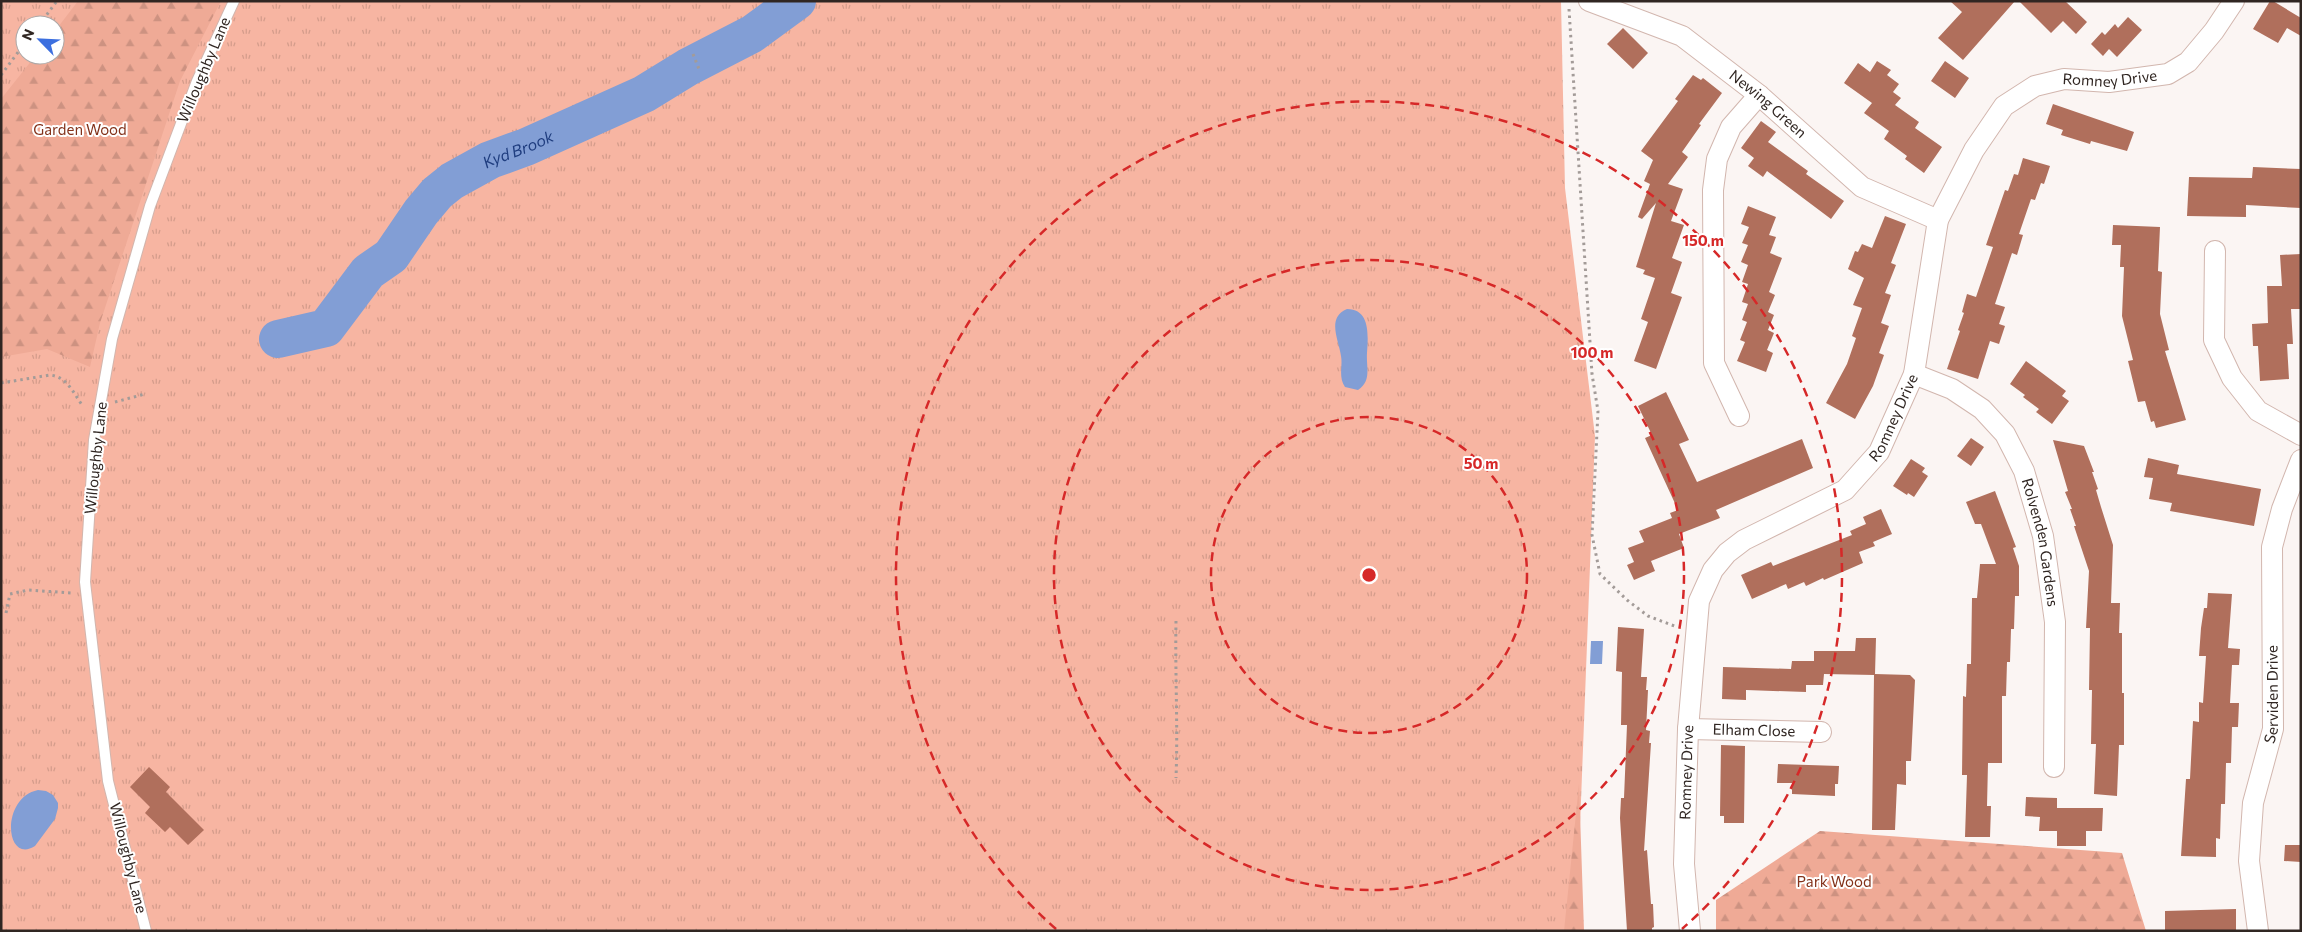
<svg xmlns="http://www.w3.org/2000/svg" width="2302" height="932" font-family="Commissioner,sans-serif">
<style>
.grass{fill:url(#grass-tufts);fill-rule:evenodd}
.forest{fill:url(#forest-firs)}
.water{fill:#829ed5}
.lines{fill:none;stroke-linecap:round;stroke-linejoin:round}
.river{stroke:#829ed5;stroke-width:38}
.building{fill:#b06f5c}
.service-casing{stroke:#d2b6ae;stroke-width:12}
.minor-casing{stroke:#d2b6ae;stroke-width:22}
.path{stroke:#a39b98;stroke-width:3;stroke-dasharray:2.5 4;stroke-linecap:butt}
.service{stroke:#fff;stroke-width:10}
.minor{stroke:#fff;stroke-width:20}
.ring{fill:none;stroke:#d62828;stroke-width:2.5;stroke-dasharray:9 6}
.labels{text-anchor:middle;stroke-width:4;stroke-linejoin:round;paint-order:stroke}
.street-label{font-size:15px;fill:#302622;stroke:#fff}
.park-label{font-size:15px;fill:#83321a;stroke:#fff}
.water-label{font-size:16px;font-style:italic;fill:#1f3d7f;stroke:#fff}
.centre{fill:#d62828;stroke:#fff;stroke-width:2.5}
.ring-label{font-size:15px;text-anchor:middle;font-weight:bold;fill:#d62828;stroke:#fff;stroke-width:4;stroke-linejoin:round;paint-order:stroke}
</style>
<defs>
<pattern id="grass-tufts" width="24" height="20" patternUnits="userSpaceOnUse" patternTransform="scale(1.25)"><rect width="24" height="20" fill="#f7b5a2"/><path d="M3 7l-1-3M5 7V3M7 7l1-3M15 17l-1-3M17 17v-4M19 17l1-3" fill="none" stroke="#d49c8b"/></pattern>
<pattern id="forest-firs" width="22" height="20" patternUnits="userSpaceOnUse" patternTransform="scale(1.25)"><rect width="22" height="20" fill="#efaa96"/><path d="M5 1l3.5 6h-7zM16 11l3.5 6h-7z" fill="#cd9281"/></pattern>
</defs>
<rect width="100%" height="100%" fill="#fbf5f3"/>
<!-- grass -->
<path class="grass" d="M 1,1 L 1561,1 L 1565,188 L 1595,436 L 1576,931 L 1,931 ZM 25,25 L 55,25 L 55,55 L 25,55 Z"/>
<!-- forest -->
<path class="forest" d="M 78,1 L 221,1 L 180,81 L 100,323 L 90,367 L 47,349 L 1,357 L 1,99 L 36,55 L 55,55 L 55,31 Z
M 1579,784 L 1584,931 L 1564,931 Z
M 1820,831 L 2122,853 L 2146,931 L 1716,931 L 1716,900 Z"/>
<!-- water -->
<path class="water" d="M 1347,309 C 1371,309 1368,337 1367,353 C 1366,367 1372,381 1358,390 L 1345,387 C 1338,377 1343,366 1341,356 C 1339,340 1326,318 1347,309 Z
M 1591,641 L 1603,641 L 1602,664 L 1590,664 Z
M 38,790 L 46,791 L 53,795 L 58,803 L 58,808 L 55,819 L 35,846 C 5,865 0,798 38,790 Z"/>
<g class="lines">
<!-- river -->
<path class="river" id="s1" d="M 278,339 L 326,328 L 368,272 L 391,256 L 421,212 L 437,193 L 452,181 L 490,160 L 526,147 L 644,94 L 688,67 L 752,34 L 797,1"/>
</g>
<!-- building -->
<path class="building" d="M 1950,1 L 2015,1 L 1963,60 L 1938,38 L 1962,12 Z
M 2019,1 L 2065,1 L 2087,22 L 2076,34 L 2063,21 L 2051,33 Z
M 2270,1 L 2273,1 L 2301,18 L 2301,36 L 2287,28 L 2278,43 L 2253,29 Z
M 2128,17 L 2142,30 L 2117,57 L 2109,49 L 2103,56 L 2091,44 L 2102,32 L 2105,35 L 2115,24 L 2118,28 Z
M 1623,28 L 1648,53 L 1633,69 L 1607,44 Z
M 1877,61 L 1891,70 L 1887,75 L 1899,84 L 1893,92 L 1901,98 L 1895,105 L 1919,122 L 1915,128 L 1942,147 L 1924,173 L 1905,159 L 1907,156 L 1884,139 L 1889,131 L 1864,113 L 1872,103 L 1844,83 L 1858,63 L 1870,72 Z
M 1945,61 L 1969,78 L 1955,98 L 1931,81 Z
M 1693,75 L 1701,80 L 1703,78 L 1722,93 L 1699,124 L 1701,125 L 1682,152 L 1688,157 L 1668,184 L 1683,189 L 1671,221 L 1684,225 L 1672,258 L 1682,262 L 1671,293 L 1682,297 L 1656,369 L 1634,361 L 1648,322 L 1641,319 L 1655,278 L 1643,274 L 1645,270 L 1636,267 L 1656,203 L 1642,219 L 1638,217 L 1650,184 L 1644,181 L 1653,160 L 1641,151 L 1678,101 L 1675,99 Z
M 2053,104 L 2134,132 L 2127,151 L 2091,141 L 2090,144 L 2061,135 L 2063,130 L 2046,124 Z
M 1761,121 L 1776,132 L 1768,142 L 1808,171 L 1806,174 L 1844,201 L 1831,219 L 1767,171 L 1763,177 L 1748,166 L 1754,158 L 1741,148 Z
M 2023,158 L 2050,166 L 2044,184 L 2041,183 L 2035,200 L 2031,199 L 2019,234 L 2023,235 L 2017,255 L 2012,253 L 1995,304 L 2005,307 L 1999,324 L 2005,326 L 1999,344 L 1990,341 L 1978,379 L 1947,369 L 1960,331 L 1958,330 L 1964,313 L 1962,312 L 1967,294 L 1976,297 L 1993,247 L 1986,245 L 2005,190 L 2008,191 L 2014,174 L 2018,175 Z
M 2253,167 L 2301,169 L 2301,208 L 2246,205 L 2246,217 L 2187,216 L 2189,177 L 2252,178 Z
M 1748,206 L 1776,217 L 1769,235 L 1776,237 L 1770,253 L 1782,258 L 1769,292 L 1775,295 L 1768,312 L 1774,315 L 1768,330 L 1774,333 L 1767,350 L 1773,353 L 1766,372 L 1737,361 L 1745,342 L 1740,340 L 1747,322 L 1742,320 L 1748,304 L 1742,302 L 1748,284 L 1742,282 L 1748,265 L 1741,262 L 1748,245 L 1742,243 L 1749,227 L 1741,224 Z
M 1885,216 L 1906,224 L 1891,263 L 1896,265 L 1885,293 L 1891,295 L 1881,323 L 1889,326 L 1879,353 L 1884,355 L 1873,386 L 1855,419 L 1826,403 L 1847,364 L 1856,338 L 1852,336 L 1862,308 L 1853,305 L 1864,278 L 1848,269 L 1855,251 L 1858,252 L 1862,244 L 1872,248 Z
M 2113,225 L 2160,227 L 2158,271 L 2162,272 L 2160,314 L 2169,350 L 2165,351 L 2186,420 L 2156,428 L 2154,421 L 2151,422 L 2145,401 L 2138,402 L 2128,361 L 2133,360 L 2122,316 L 2124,267 L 2120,267 L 2121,245 L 2112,245 Z
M 2301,254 L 2301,309 L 2291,309 L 2293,344 L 2287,344 L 2289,379 L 2260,381 L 2258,346 L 2253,346 L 2252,324 L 2268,323 L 2267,286 L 2282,286 L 2280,255 Z
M 2026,361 L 2066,391 L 2062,396 L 2069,401 L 2052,424 L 2036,412 L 2039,409 L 2023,397 L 2025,395 L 2010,384 Z
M 1666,392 L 1689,440 L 1679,444 L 1697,482 L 1802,439 L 1813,468 L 1716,510 L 1720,518 L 1679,534 L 1684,548 L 1651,561 L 1655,571 L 1634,580 L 1627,565 L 1634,562 L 1628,548 L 1644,542 L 1639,531 L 1672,518 L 1670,513 L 1678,510 L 1645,438 L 1652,435 L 1638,406 Z
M 1971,438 L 1984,447 L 1971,466 L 1957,456 Z
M 2053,440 L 2084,446 L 2094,472 L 2092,472 L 2098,489 L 2096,490 L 2101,507 L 2113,545 L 2111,603 L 2120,603 L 2119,633 L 2122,633 L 2122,693 L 2124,693 L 2124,745 L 2119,745 L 2117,796 L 2094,794 L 2096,744 L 2091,744 L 2092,690 L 2089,690 L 2090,628 L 2086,628 L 2089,571 L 2074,526 L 2076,526 L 2070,509 L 2072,509 L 2065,492 L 2068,491 Z
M 2148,458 L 2179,465 L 2177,474 L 2261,489 L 2254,526 L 2170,511 L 2172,503 L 2149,499 L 2153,478 L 2144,477 Z
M 1911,459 L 1925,468 L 1922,472 L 1928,476 L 1914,497 L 1908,493 L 1907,495 L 1893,486 Z
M 1995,491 L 2016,547 L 2013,548 L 2019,566 L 2019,596 L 2015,596 L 2014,629 L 2011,629 L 2010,662 L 2007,662 L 2006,696 L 2002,696 L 2002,763 L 1988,763 L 1987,806 L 1991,806 L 1990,837 L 1965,837 L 1967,775 L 1962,775 L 1963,696 L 1966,697 L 1967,664 L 1971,664 L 1972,598 L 1977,598 L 1980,564 L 1996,564 L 1981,524 L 1975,524 L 1966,502 Z
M 1881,509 L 1892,534 L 1873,542 L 1875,546 L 1859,552 L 1863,563 L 1824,580 L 1823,578 L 1806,586 L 1804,582 L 1788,589 L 1786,584 L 1752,599 L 1741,575 L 1771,562 L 1773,566 L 1852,535 L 1850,531 L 1866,524 L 1863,517 Z
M 2208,593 L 2232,594 L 2228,648 L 2240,649 L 2239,665 L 2232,665 L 2230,703 L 2239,703 L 2238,727 L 2232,727 L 2231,763 L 2226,763 L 2225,804 L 2221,804 L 2220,839 L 2216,838 L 2216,857 L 2181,856 L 2186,779 L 2190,779 L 2193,721 L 2199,722 L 2199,702 L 2203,703 L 2206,656 L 2199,656 L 2201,628 L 2204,608 L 2207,608 Z
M 1618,627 L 1644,629 L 1641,677 L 1647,677 L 1646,690 L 1648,690 L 1646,730 L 1650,731 L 1649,743 L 1651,743 L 1644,851 L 1647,850 L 1651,904 L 1653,904 L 1654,927 L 1652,928 L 1652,931 L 1627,931 L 1620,818 L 1621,798 L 1624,798 L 1627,725 L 1621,725 L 1622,672 L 1616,671 Z
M 1856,638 L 1876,638 L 1875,674 L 1910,675 L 1915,680 L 1911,761 L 1906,761 L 1906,785 L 1897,784 L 1895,830 L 1872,830 L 1874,675 L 1824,674 L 1823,685 L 1806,685 L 1806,692 L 1746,690 L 1746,700 L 1722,699 L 1723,667 L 1791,669 L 1792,661 L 1814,661 L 1814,651 L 1855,651 Z
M 1721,745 L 1745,746 L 1744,823 L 1724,823 L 1724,816 L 1720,816 Z
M 1778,764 L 1839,766 L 1838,784 L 1835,784 L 1835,796 L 1792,794 L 1792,783 L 1777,783 Z
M 149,767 L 170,787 L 166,792 L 204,830 L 188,845 L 170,827 L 165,832 L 145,813 L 150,807 L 130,787 Z
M 2026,797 L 2057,798 L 2057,808 L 2103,808 L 2102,831 L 2086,831 L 2086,846 L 2057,846 L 2057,831 L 2039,831 L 2040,817 L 2025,816 Z
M 2285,845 L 2301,845 L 2301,862 L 2284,861 Z
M 2236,909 L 2236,931 L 2165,931 L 2165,911 Z"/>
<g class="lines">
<!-- service casing -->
<g class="service-casing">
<path id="service" d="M 146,931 L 108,781 L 85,582 L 94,440 L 112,339 L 150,206 L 197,81 L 234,1"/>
</g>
<!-- minor casing -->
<g class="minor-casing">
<g id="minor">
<path id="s2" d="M 1589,1 L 1682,36 L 1759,95 L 1862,187 L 1938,220"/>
<path d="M 2215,251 L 2214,340 L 2232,378 L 2258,411 L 2301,435"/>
<path id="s3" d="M 1914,374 L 1952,389 L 1982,409 L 2005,434 L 2024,471 L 2043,536 L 2055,622 L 2054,767"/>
<path d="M 1739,416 L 1714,363 L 1713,190 L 1717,159 L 1731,127 L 1759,95"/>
<path id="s4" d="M 1688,729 L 1821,732"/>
<path id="s5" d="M 1690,931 L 1684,864 L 1688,729 L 1699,601 L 1713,570 L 1727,553 L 1744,540 L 1845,490 L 1879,452 L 1914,374 L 1938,220 L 1974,150 L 2004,106 L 2035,86 L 2064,79 L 2109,82 L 2168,74 L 2188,62 L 2214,31 L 2234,1"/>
<path id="s6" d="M 2258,931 L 2249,861 L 2253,803 L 2273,729 L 2272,547 L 2282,509 L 2301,460"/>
</g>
</g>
<!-- path -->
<path class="path" d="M 1569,9 L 1592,374 L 1598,411 L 1592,535 L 1600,574 L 1627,600 L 1648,616 L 1677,627
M 39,25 L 57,1
M 693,54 L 699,69
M 1,75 L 25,43
M 1,383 L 50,375 C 67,377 73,392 82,405
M 115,402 L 145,394
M 6,613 L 10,594 L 28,590 L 72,593
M 1176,621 C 1175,673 1178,725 1176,778"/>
<!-- service -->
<use href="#service" class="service"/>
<!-- minor -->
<use href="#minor" class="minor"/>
</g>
<!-- distance rings -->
<g class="ring">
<circle cx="1369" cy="575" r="158"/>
<circle cx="1369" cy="575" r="315"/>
<path d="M1056 929A473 473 0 1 1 1682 929"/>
</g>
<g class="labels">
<!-- street labels -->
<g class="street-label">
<text transform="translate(204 70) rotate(-67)" y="5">Willoughby Lane</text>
<text dy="5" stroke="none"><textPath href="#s5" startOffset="1058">Romney Drive</textPath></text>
<text dy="5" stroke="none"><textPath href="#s2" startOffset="209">Newing Green</textPath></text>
<text dy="5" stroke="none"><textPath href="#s5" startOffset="609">Romney Drive</textPath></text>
<text transform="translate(96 458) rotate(-84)" y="5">Willoughby Lane</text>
<text dy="5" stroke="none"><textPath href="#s3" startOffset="226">Rolvenden Gardens</textPath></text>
<text dy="5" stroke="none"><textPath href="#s6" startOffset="240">Serviden Drive</textPath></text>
<text dy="5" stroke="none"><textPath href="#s4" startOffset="66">Elham Close</textPath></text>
<text dy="5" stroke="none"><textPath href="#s5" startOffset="159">Romney Drive</textPath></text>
<text transform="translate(128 858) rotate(76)" y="5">Willoughby Lane</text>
</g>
<!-- park labels -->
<g class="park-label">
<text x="80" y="135">Garden Wood</text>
<text x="1834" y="887">Park Wood</text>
</g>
<!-- water labels -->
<g class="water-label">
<text dy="6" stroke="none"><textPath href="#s1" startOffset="318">Kyd Brook</textPath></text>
</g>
</g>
<circle cx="1369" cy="575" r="8" class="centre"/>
<g class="ring-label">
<text x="1703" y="246">150 m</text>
<text x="1592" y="358">100 m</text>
<text x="1481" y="469">50 m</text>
</g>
<!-- border -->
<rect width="2302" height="932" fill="none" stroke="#302622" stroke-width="5"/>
<!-- north arrow -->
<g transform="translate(40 40) rotate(294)"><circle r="24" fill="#ffffff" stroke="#aca8a7"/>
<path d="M0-4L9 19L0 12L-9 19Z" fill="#3c6fdf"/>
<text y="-8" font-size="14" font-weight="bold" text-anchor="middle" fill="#302622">N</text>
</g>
</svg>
